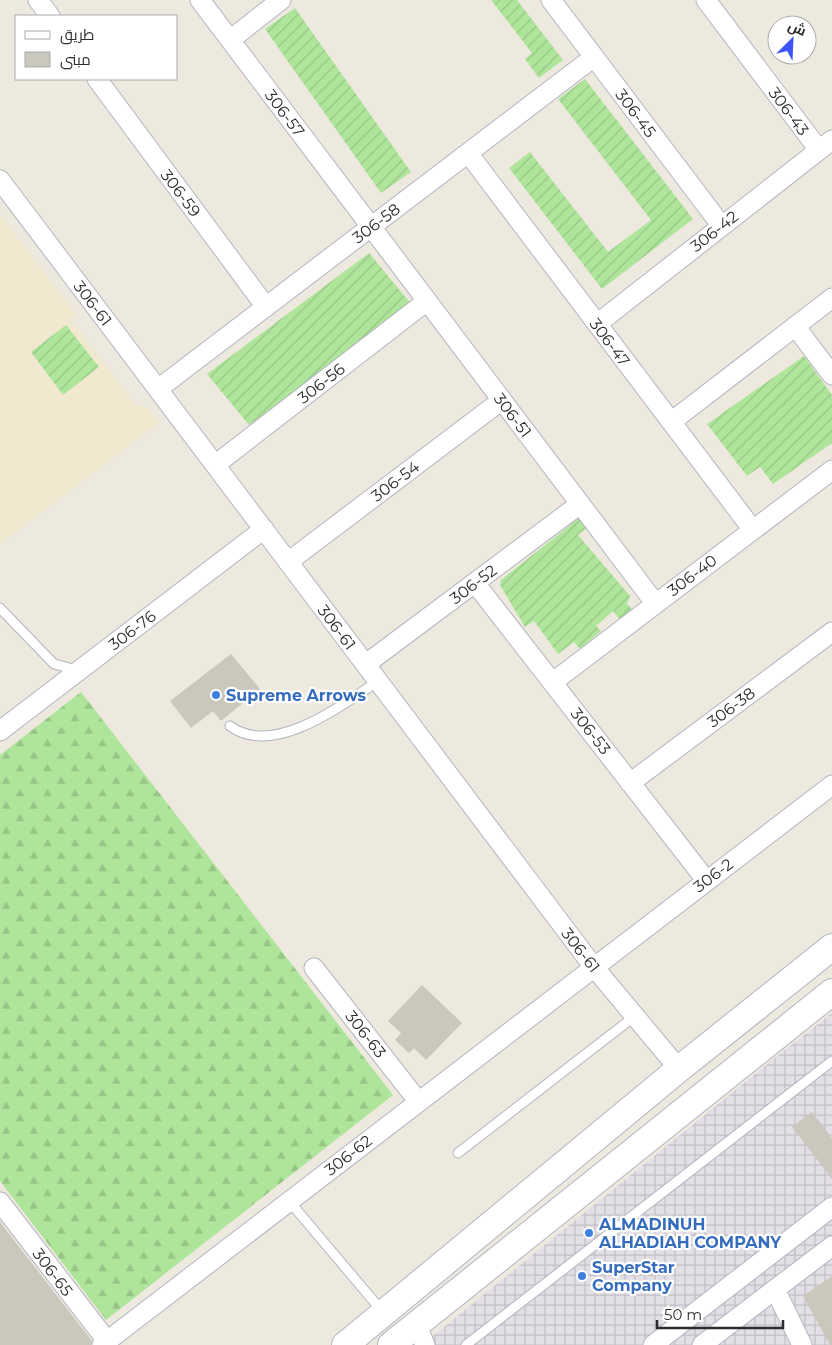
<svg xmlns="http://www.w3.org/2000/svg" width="832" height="1345" font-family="Montserrat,Cairo,sans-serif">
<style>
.industrial{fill:url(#industrial-grid)}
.education{fill:#f0e8cf}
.forest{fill:url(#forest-firs)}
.garden{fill:url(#garden-furrows)}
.building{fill:#cac7bd}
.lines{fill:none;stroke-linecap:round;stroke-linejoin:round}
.lane-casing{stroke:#b3b4c0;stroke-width:11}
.street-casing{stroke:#b3b4c0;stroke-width:21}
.secondary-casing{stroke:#b3b4c0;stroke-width:28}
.lane{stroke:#fff;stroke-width:9}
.street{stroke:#fff;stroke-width:19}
.secondary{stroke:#fff;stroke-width:26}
.shop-dot{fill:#3f7fe0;stroke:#fff;stroke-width:2}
.labels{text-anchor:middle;stroke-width:4.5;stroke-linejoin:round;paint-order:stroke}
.street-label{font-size:16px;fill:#2d2d2d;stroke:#fff}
.shop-label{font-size:16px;font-weight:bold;fill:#366cbe;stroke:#fff;text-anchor:start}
</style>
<defs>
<pattern id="industrial-grid" width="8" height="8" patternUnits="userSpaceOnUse" patternTransform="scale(1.25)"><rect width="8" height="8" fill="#e2dfe7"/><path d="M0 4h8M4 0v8" fill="none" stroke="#c2c0c6"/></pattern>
<pattern id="forest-firs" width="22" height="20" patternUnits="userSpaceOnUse" patternTransform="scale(1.25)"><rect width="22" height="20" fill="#afe59b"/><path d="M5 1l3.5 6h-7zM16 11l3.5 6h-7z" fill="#97c586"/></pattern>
<pattern id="garden-furrows" width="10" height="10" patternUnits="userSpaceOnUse" patternTransform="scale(1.25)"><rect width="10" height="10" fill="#afe59b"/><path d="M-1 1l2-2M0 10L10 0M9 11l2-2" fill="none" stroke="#97c586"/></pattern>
</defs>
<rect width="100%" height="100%" fill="#eee9df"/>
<!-- industrial -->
<path class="industrial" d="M 832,1013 L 832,1345 L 422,1345 L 766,1065 Z"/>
<!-- education -->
<path class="education" d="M 0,215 L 76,314 L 71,319 L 136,406 L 147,407 L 159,423 L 0,544 Z"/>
<!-- forest -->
<path class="forest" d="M 81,692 L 393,1095 L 106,1320 L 0,1181 L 0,755 Z"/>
<!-- garden -->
<path class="garden" d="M 491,0 L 517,0 L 563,60 L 539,78 L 525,59 L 532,53 Z
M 295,8 L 411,172 L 381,193 L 265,29 Z
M 585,79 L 693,219 L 602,289 L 509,168 L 530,152 L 608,252 L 651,220 L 558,99 Z
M 369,253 L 412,305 L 249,425 L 207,374 Z
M 66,325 L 99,367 L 63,395 L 31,352 Z
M 804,356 L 832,395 L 832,443 L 773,484 L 760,467 L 747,476 L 707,424 Z
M 579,518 L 588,527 L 578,535 L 630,596 L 627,604 L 635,612 L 621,621 L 613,611 L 596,626 L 601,631 L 580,649 L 574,642 L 558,654 L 534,621 L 525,627 L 500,585 L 501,580 Z"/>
<!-- building -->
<path class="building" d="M 231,654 L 260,689 L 221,721 L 213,711 L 191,728 L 170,701 Z
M 422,985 L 462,1023 L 426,1060 L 414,1048 L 409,1053 L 395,1040 L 401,1033 L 388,1021 Z
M 812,1112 L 832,1138 L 832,1179 L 792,1127 Z
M 0,1222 L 92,1341 L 91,1345 L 0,1345 Z
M 832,1276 L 832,1345 L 830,1345 L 803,1296 Z"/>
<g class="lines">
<!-- lane casing -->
<g class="lane-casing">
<path id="lane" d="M 0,608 L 54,664 L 77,670
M 230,726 C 273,758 342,705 378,681
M 458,1153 L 635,1016
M 289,1201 L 382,1311
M 466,1345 L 832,1061"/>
</g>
<!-- street casing -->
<g class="street-casing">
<path id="street" d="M 38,0 L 50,16
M 200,0 L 655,603
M 551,0 L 721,225
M 706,0 L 819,150
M 230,40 L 281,0
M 97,79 L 266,307
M 468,153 L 753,530
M 0,180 L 593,966 L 679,1069
M 597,324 L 832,140
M 795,326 L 832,375
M 158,389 L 594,57
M 671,422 L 832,298
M 215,465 L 427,301
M 288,562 L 502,400
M 475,583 L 706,880
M 366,664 L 580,504
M 553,682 L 832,470
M 0,731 L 264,529
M 630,783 L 832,632
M 314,968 L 418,1101
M 0,1202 L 107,1341
M 775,1289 L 802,1345
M 417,1325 L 425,1345
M 102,1345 L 832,785
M 653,1345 L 832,1207
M 702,1345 L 832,1246"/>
</g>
<!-- secondary casing -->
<g class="secondary-casing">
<path id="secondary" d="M 345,1345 L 679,1069 L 832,947
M 391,1345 L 832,992"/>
</g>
<!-- lane -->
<use href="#lane" class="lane"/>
<!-- street -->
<use href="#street" class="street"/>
<!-- secondary -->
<use href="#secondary" class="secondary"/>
</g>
<!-- markers -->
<g class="shop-dot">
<circle cx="216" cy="695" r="5"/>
<circle cx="589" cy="1233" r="5"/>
<circle cx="582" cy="1276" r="5"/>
</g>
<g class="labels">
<!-- street labels -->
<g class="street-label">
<text transform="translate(789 111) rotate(53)" y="6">306-43</text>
<text transform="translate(285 113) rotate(53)" y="6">306-57</text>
<text transform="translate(636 113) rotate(53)" y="6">306-45</text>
<text transform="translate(181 193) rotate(53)" y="6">306-59</text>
<text transform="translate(376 223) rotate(-37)" y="6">306-58</text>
<text transform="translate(714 231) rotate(-38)" y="6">306-42</text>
<text transform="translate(93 303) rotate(53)" y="6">306-61</text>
<text transform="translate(610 342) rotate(53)" y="6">306-47</text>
<text transform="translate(321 383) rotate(-38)" y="6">306-56</text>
<text transform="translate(513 415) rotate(53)" y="6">306-51</text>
<text transform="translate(395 481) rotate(-37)" y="6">306-54</text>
<text transform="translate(692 575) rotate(-37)" y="6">306-40</text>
<text transform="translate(473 584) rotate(-37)" y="6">306-52</text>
<text transform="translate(337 627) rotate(53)" y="6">306-61</text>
<text transform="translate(132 630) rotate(-37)" y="6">306-76</text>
<text transform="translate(731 707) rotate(-37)" y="6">306-38</text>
<text transform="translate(591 731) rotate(52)" y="6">306-53</text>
<text transform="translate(713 875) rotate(-37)" y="6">306-2</text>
<text transform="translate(581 950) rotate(52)" y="6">306-61</text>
<text transform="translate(366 1034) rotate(52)" y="6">306-63</text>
<text transform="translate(348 1155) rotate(-38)" y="6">306-62</text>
<text transform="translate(53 1272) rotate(53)" y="6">306-65</text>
</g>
<!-- shop labels -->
<g class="shop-label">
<text x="226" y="701">Supreme Arrows</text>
<text x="599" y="1230">ALMADINUH<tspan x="599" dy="18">ALHADIAH COMPANY</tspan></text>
<text x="592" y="1273">SuperStar<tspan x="592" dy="18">Company</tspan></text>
</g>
</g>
<!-- legend -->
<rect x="15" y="15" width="162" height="65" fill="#ffffff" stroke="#ababab"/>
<rect x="25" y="31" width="25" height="8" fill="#ffffff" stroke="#ababab"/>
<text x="60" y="40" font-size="15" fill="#2d2d2d">طريق</text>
<rect x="25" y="52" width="25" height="15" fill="#cac7bd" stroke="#ababab"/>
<text x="60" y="65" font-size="15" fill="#2d2d2d">مبنى</text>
<!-- north arrow -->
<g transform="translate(792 40) rotate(24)"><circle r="24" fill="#ffffff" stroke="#ababab"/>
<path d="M0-4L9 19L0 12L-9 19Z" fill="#3d52fd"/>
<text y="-8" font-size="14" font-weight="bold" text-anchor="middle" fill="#2d2d2d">ش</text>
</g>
<!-- scale -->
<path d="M657 1320v8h126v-8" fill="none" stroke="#2d2d2d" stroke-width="2.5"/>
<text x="664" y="1320" font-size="15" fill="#2d2d2d" stroke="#ffffff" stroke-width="4" paint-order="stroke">50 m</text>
</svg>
